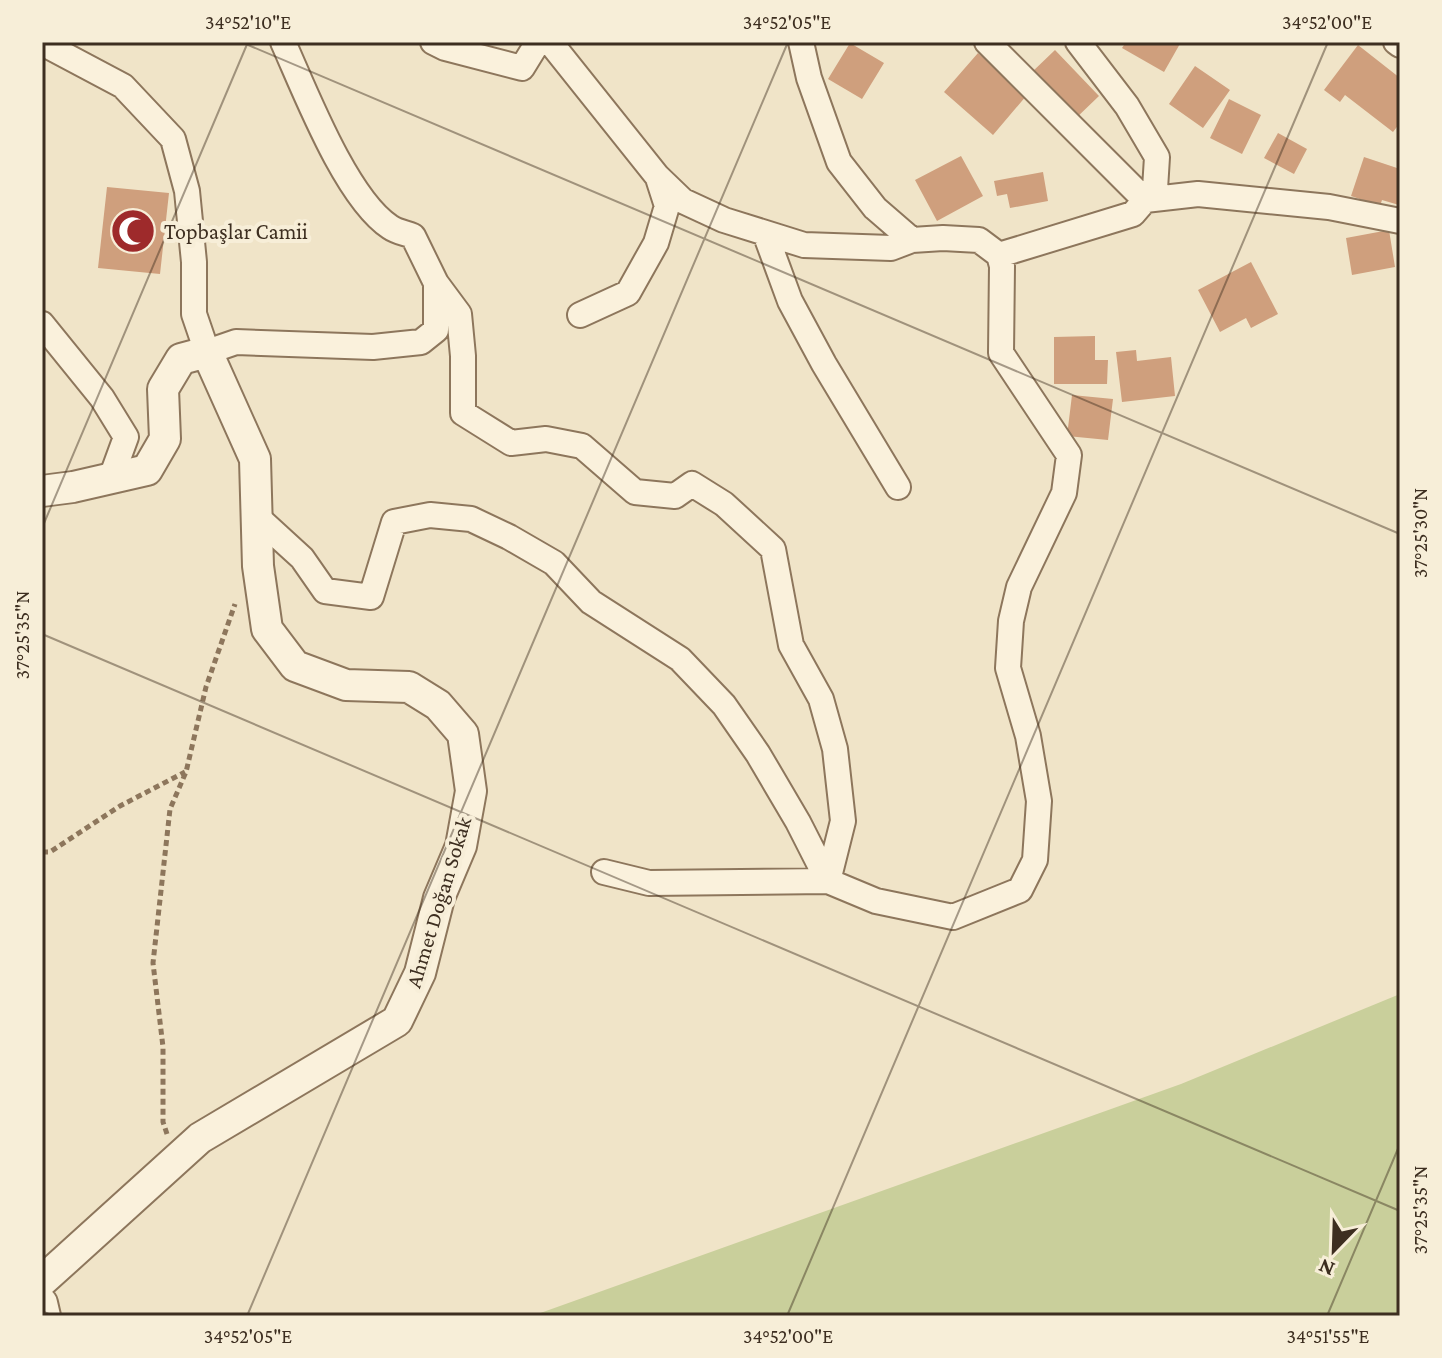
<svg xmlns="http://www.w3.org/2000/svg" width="1442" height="1358" font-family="'Crimson Pro',serif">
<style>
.green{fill:#c9cf9b}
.building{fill:#cf9f7d}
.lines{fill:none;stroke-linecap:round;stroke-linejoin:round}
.minor-casing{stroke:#8d765c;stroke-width:28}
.tertiary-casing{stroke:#8d765c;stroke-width:34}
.path{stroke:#8d765c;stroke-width:5;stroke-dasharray:6 4;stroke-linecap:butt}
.minor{stroke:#faf1dc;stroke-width:24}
.tertiary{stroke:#faf1dc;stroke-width:30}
.ticks{fill:none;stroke:#3d2e20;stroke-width:2;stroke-opacity:0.45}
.labels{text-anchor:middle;stroke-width:8;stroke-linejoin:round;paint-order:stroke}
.poi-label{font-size:22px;fill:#3d2e20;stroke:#f7eed8;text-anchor:start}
.street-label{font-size:22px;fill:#3d2e20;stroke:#f7eed8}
.neatline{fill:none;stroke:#3d2e20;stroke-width:3}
.ticks-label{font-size:20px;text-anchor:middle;fill:#3d2e20}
</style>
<rect width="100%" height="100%" fill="#f0e4c8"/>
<!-- green -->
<path class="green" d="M 1400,994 L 1400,1316 L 532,1316 L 1181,1084 Z"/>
<!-- building -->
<path class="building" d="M 1126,42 L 1181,42 L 1164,72 L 1122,48 Z
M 850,43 L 884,63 L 862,99 L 828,79 Z
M 1358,45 L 1400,78 L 1400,123 L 1393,132 L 1345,95 L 1340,102 L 1324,90 Z
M 1055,50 L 1099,96 L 1074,120 L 1031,73 Z
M 978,53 L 1027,95 L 993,135 L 944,92 Z
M 1195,66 L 1230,90 L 1203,128 L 1169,104 Z
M 1229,99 L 1261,115 L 1242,154 L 1210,138 Z
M 1278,133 L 1307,149 L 1294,174 L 1264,158 Z
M 961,156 L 983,196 L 937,221 L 915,180 Z
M 1364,157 L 1400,169 L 1399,205 L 1382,200 L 1380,206 L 1351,196 Z
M 1043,172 L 1048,201 L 1010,208 L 1007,194 L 997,196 L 994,181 Z
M 107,187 L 169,193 L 160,274 L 98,268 Z
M 1389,230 L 1395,267 L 1352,275 L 1346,238 Z
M 1251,262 L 1278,314 L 1251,328 L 1246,318 L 1220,332 L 1198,290 Z
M 1095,336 L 1095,360 L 1108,360 L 1107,384 L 1054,384 L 1054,337 Z
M 1136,350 L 1137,361 L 1171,357 L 1175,396 L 1122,402 L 1116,352 Z
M 1072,395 L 1113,399 L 1108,440 L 1067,436 Z"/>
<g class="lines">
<!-- minor casing -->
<g class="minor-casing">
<path id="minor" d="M 433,42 L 445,48 L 522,68 L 538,42
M 550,42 L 657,176 L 683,201 L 724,220 L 804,245 L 891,248 L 912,240 L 943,238 L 979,240 L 999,255 L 1133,214 L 1145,200 L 1198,194 L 1329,207 L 1400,221
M 801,42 L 809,78 L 839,162 L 875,208 L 912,240
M 987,42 L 1145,200 L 1155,189 L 1157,157 L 1127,106 L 1078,42
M 1396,42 L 1400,45
M 42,43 L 123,86 L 173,139 L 187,191 L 194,262 L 194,314 L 207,352 L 236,342 L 373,347 L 421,342 L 436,330 L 436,283 L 413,236 C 406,233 397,232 390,227 C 346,198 305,91 283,42
M 765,233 L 790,301 L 824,364 L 898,487
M 436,283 L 459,314 L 463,356 L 463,413 L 511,443 L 546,439 L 582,446 L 635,492 L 675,496 L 692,484 L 724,504 L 773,549 L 791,645 L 821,699 L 835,749 L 843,821 L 828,881 L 649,883 L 604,872
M 580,315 L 628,293 L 656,243 L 667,206 L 658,178
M 42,324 L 102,398 L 126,437 L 111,478
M 256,516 L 302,558 L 325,591 L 371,597 L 394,522 L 430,515 L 471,519 L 509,537 L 554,563 L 591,602 L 680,659 L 724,705 L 758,754 L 798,822 L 828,881 L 876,901 L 953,917 L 1020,890 L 1035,860 L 1039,801 L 1028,736 L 1008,668 L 1011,621 L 1019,587 L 1064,493 L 1069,455 L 1001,353 L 1002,266 L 999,255"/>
</g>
<!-- tertiary casing -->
<g class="tertiary-casing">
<path id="tertiary" d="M 42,491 L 73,487 L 147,470 L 165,439 L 163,389 L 181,359 L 207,352 L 255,459 L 258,566 L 267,629 L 295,666 L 346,685 L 409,687 L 438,705 L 463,734 L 471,791 L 461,846 L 439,898 L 420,973 L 397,1021 L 200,1138 L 42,1281
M 42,1303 L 45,1316"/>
</g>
<!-- path -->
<path class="path" d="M 42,852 L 50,852 L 120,806 L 185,772
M 167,1134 L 163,1122 L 163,1047 L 153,963 L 170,809 L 186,772 L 206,687 L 235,604"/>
<!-- minor -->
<use href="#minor" class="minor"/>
<!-- tertiary -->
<use href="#tertiary" class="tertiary"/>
</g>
<!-- ticks -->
<path class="ticks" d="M 241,42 L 1400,534M 42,528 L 248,42M 42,634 L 1400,1211M 42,1311 L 53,1316M 247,1316 L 788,42M 787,1316 L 1328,42M 1327,1316 L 1400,1144"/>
<!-- icons -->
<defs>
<g id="mosque-disc" transform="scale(2.3)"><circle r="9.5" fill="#9e2a2b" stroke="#f7eed8"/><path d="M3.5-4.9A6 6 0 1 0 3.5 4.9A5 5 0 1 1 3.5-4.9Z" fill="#fff"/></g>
</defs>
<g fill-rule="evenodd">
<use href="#mosque-disc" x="133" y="231"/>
</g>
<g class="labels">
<!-- poi labels -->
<g class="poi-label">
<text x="164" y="239">Topbaşlar Camii</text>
</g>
<!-- street labels -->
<g class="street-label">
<text transform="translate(438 902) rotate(-73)" y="8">Ahmet Doğan Sokak</text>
</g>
</g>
<!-- border -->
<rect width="1442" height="1358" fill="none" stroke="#f7eed8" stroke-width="88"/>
<!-- north arrow -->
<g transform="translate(1334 1250) rotate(203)" stroke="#f7eed8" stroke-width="6" paint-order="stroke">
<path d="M0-6L14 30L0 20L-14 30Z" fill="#3d2e20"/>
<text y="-12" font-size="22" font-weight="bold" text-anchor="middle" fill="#3d2e20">N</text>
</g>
<rect x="44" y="44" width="1354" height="1270" class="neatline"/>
<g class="ticks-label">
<text x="248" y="29">34°52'10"E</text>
<text x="787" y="29">34°52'05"E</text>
<text x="1327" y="29">34°52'00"E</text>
<text transform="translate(1420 533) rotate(-90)" y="7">37°25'30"N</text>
<text transform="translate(22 635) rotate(-90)" y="7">37°25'35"N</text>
<text transform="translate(1420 1210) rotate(-90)" y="7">37°25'35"N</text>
<text x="248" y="1343">34°52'05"E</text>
<text x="788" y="1343">34°52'00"E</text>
<text x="1328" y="1343">34°51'55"E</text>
</g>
</svg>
